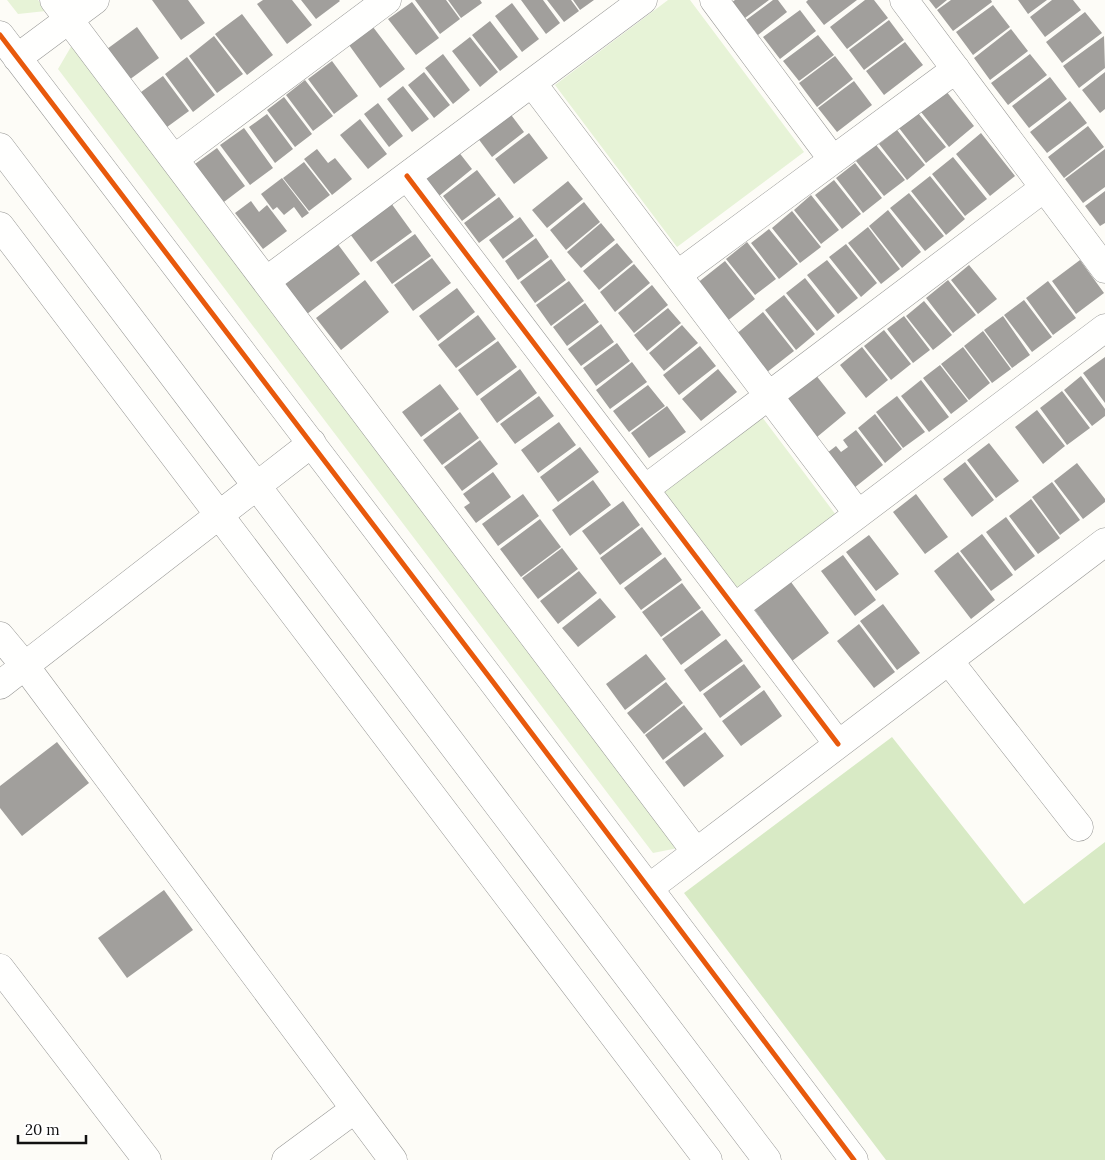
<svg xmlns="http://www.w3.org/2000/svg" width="1105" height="1160" font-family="Lora,serif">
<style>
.green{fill:#e7f3d7}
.forest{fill:#d8eac5}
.building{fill:#a19f9c}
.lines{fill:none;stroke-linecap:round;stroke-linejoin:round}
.minor-casing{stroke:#979795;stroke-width:29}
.minor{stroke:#fffffe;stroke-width:28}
.cycleway-casing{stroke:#fff;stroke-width:8}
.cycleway{stroke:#e8590c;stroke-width:5}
</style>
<rect width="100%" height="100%" fill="#fdfcf7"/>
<!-- green -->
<path class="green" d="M 7,0 L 38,0 L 46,11 L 18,14 Z
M 668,0 L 690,0 L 804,152 L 677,247 L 555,85 Z
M 72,45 L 678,848 L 653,853 L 58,69 Z
M 762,417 L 836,515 L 737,591 L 663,492 Z"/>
<!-- forest -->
<path class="forest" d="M 892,737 L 1024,904 L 1105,842 L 1105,1160 L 886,1160 L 684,893 Z"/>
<!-- building -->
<path class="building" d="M 152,0 L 188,0 L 205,23 L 181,40 Z
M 263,0 L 292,0 L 312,25 L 287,44 L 257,4 Z
M 301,0 L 339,0 L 340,1 L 316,19 Z
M 415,0 L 446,0 L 460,19 L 440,34 Z
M 448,0 L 480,0 L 482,3 L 461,18 Z
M 521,0 L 543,0 L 560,23 L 546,34 Z
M 547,0 L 571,0 L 579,11 L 564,22 Z
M 573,0 L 594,0 L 580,10 Z
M 735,0 L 769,0 L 745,18 L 732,2 Z
M 773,0 L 778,0 L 787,12 L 758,35 L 746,20 Z
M 808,0 L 857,0 L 824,25 L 806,2 Z
M 865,0 L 874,0 L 888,18 L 847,49 L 830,27 Z
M 929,0 L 947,0 L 936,9 Z
M 951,0 L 991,0 L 992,2 L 953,31 L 937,10 Z
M 1018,0 L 1047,0 L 1028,14 Z
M 1052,0 L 1073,0 L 1081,10 L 1045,37 L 1030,17 Z
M 412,2 L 439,38 L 416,55 L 388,19 Z
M 512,3 L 539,39 L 522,52 L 495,16 Z
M 993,5 L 1010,27 L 973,55 L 956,32 Z
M 800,10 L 816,31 L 780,59 L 763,37 Z
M 1085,12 L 1102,33 L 1062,63 L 1046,42 Z
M 242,14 L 273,55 L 247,75 L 215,34 Z
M 889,20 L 904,40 L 864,70 L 849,50 Z
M 490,21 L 518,57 L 500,71 L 472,35 Z
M 137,27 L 159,58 L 129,80 L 107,49 Z
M 373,27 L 405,69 L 380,88 L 349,45 Z
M 1011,29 L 1028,51 L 990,80 L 974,58 Z
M 818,35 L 834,55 L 799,81 L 783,61 Z
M 214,36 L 243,74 L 217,93 L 189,56 Z
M 1104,36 L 1105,68 L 1079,88 L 1063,66 Z
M 470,37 L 498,72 L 480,87 L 452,51 Z
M 905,42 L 923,65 L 884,95 L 866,71 Z
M 443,54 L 470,90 L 453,104 L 425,68 Z
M 1030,54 L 1047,75 L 1008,105 L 991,83 Z
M 835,56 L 853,79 L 817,107 L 799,83 Z
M 187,57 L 215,95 L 193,112 L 165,74 Z
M 332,61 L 358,96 L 334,114 L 308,79 Z
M 424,72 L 450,105 L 434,118 L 408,85 Z
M 1105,72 L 1105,109 L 1100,113 L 1082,90 Z
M 163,76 L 189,111 L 163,130 L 137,95 Z
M 1050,77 L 1067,99 L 1029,128 L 1012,106 Z
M 305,80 L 333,116 L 313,131 L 286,95 Z
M 854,81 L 872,105 L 837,132 L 818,108 Z
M 403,86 L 429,119 L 412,132 L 387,99 Z
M 946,91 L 974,126 L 949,147 L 921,112 Z
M 284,97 L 312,134 L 295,147 L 267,110 Z
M 1070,101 L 1087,123 L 1047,153 L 1030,132 Z
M 378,103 L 403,136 L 389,147 L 364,114 Z
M 506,108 L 524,132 L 492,157 L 474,133 Z
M 918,113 L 946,147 L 926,163 L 899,128 Z
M 267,114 L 293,149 L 275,163 L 249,127 Z
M 360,119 L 387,154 L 368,169 L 340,135 Z
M 1088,126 L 1104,147 L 1064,178 L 1048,157 Z
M 244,128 L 273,168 L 250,185 L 220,145 Z
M 897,130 L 925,165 L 907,180 L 879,144 Z
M 529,133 L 548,158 L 514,184 L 495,159 Z
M 981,133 L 1015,176 L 990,196 L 956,154 Z
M 876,145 L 905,180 L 884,196 L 856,161 Z
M 454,146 L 472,169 L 439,196 L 421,173 Z
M 217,148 L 245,186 L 216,208 L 188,169 Z
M 317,149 L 328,163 L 335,158 L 352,179 L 332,195 L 304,159 Z
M 1105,149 L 1105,187 L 1083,203 L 1065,179 Z
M 953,157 L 987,199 L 965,216 L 932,174 Z
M 304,162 L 330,195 L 309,211 L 283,178 Z
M 855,163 L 882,198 L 863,213 L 836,178 Z
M 477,170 L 496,195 L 462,221 L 443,196 Z
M 930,176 L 965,219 L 946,235 L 911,191 Z
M 282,178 L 309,213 L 302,218 L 294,207 L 284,215 L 277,207 L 273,210 L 261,194 Z
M 834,180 L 861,214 L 842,229 L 815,195 Z
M 568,181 L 583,199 L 547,228 L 532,210 Z
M 1105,191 L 1105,223 L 1100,226 L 1085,206 Z
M 909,193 L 944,236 L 925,251 L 890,208 Z
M 811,195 L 839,230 L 821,244 L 794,210 Z
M 499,197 L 514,217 L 479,243 L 464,223 Z
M 251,201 L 259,212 L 267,205 L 287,231 L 263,249 L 235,213 Z
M 584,202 L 600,222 L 566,250 L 550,230 Z
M 391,203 L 412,232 L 371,262 L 350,234 Z
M 888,210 L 921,252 L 902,268 L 869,226 Z
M 792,211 L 821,247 L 800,263 L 772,228 Z
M 520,217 L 534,236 L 503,259 L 489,240 Z
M 601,223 L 615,240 L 581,268 L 567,252 Z
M 868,227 L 900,269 L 881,284 L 848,243 Z
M 769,229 L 798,264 L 779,279 L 751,243 Z
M 415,234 L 431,256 L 392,284 L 376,262 Z
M 536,238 L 549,257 L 518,280 L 505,261 Z
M 747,242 L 776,279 L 755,295 L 726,259 Z
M 337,243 L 360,274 L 307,314 L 284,283 Z
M 617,243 L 633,262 L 599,290 L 583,271 Z
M 846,244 L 877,283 L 861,297 L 829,257 Z
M 432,258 L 451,283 L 413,311 L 394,285 Z
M 551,259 L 566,280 L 535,303 L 520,282 Z
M 827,260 L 858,298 L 838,314 L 807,275 Z
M 1080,260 L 1104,293 L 1076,314 L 1052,281 Z
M 725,261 L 755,299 L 726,322 L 696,284 Z
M 634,264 L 650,283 L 615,312 L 600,292 Z
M 969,265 L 997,299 L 978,314 L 951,280 Z
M 805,278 L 835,316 L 817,331 L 786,293 Z
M 365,280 L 389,312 L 341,350 L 316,318 Z
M 948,280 L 976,315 L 953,333 L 926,298 Z
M 569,281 L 584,301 L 551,326 L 536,305 Z
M 1048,281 L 1076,318 L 1053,335 L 1026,298 Z
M 652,285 L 668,305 L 634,333 L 618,313 Z
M 457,288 L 475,312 L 438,341 L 419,316 Z
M 784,295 L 815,334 L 796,350 L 765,310 Z
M 1024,300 L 1052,337 L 1032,352 L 1004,315 Z
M 924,301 L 952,335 L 933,350 L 906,316 Z
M 585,303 L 599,322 L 567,346 L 553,327 Z
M 668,308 L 681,323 L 647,351 L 634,335 Z
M 763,312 L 794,351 L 766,373 L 735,335 Z
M 478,315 L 496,339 L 456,368 L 438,345 Z
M 904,316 L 930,350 L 913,363 L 887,329 Z
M 1003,316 L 1030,355 L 1012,368 L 984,330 Z
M 601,324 L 614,342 L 581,366 L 568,349 Z
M 682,325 L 698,343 L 664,371 L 649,353 Z
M 884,330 L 911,364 L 891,380 L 864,346 Z
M 983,331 L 1011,369 L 992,383 L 964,346 Z
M 498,341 L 517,367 L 477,396 L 458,370 Z
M 617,343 L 630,361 L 596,386 L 583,368 Z
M 700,346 L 716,366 L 679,395 L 663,375 Z
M 862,347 L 888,380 L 866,398 L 840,365 Z
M 963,347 L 990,383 L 969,400 L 941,364 Z
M 1105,357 L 1105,403 L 1083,373 Z
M 632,362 L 647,382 L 610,409 L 596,390 Z
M 940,365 L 968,401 L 951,414 L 923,378 Z
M 520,369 L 537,393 L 497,423 L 480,399 Z
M 718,369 L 737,392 L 701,421 L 682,399 Z
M 815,374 L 846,413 L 817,437 L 786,399 Z
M 1081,376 L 1105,409 L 1105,416 L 1092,426 L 1064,390 Z
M 921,380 L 949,417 L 929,432 L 901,396 Z
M 440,384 L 459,409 L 421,437 L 402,412 Z
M 648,385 L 665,406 L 629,432 L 613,411 Z
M 1062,391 L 1090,428 L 1067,445 L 1040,408 Z
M 539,396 L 554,416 L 515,444 L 500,424 Z
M 897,396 L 925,432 L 903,448 L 876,412 Z
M 667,406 L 686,432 L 649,458 L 631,433 Z
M 1037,410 L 1065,446 L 1043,464 L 1015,427 Z
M 460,412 L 479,438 L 442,465 L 423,440 Z
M 875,414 L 902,449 L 885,463 L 858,428 Z
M 559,422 L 576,445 L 538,473 L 521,450 Z
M 856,430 L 883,465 L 854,488 L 827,453 L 836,446 L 841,452 L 848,447 L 843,440 Z
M 480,440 L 498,464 L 462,491 L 444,467 Z
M 989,443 L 1019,481 L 996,498 L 967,460 Z
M 580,447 L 599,472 L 558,502 L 540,477 Z
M 965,462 L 994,500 L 972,517 L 943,479 Z
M 1077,463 L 1105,499 L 1105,502 L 1083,519 L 1054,481 Z
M 493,472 L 511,497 L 476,523 L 464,507 L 470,503 L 463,494 Z
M 593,480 L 611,505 L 570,536 L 552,510 Z
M 1052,482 L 1080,520 L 1060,535 L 1032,497 Z
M 523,494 L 539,516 L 498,546 L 482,524 Z
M 916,494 L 948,537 L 925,554 L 893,512 Z
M 1031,499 L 1060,538 L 1038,554 L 1009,516 Z
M 623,501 L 640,525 L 600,555 L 582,531 Z
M 1006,517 L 1035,556 L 1015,571 L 986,532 Z
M 540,519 L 561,547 L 521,577 L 500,549 Z
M 642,527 L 662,554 L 620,585 L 600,558 Z
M 982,534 L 1013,575 L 991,591 L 960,551 Z
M 869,535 L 899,574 L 876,591 L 846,552 Z
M 562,548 L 578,569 L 538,599 L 522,578 Z
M 958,552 L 995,600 L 971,619 L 934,571 Z
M 843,555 L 876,600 L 855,616 L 821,571 Z
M 665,557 L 682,580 L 641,610 L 624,588 Z
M 579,571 L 597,593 L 558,624 L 540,601 Z
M 791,582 L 829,633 L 792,661 L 754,609 Z
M 682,583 L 701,608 L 661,637 L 642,612 Z
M 600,598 L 616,617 L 578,647 L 562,628 Z
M 883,604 L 920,653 L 897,670 L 860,621 Z
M 702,610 L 721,635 L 681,665 L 662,639 Z
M 859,624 L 895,672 L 874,688 L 837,641 Z
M 726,639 L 743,661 L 700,692 L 684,670 Z
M 646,654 L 666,679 L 625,710 L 606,684 Z
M 744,664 L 761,687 L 720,718 L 703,694 Z
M 666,682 L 683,703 L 644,734 L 627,713 Z
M 764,690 L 782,716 L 741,746 L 722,721 Z
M 684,705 L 703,729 L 663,760 L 645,735 Z
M 705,732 L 724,756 L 684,787 L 665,762 Z
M 57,742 L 89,783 L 22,836 L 0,808 L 0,786 Z
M 164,890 L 193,930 L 127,978 L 98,938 Z"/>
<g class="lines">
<!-- minor casing -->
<g class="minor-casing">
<path id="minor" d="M 54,0 L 696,852
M 714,0 L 833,160
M 904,0 L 1105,269
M 0,35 L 493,682 L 854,1160
M 17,58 L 95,0
M 532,83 L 858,514
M 0,147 L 767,1160
M 174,159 L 387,0
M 407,176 L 838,744
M 0,226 L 708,1160
M 677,275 L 956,69
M 266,281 L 643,0
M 645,489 L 1044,188
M 735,607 L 1105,328
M 0,636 L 25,666 L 393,1160
M 949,661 L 1079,827
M 0,685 L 312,443
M 649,888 L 1105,542
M 0,968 L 147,1160
M 286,1160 L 355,1109"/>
</g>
<!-- minor -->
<use href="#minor" class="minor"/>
<!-- cycleway casing -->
<g class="cycleway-casing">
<path id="cycleway" d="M 0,35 L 493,682 L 854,1160
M 407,176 L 838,744"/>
</g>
<!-- cycleway -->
<use href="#cycleway" class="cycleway"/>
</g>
<!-- scale -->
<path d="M18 1135v8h68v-8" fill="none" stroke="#111111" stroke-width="2.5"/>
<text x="25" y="1135" font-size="15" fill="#111111" stroke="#ffffff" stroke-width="4" paint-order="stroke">20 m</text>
</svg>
